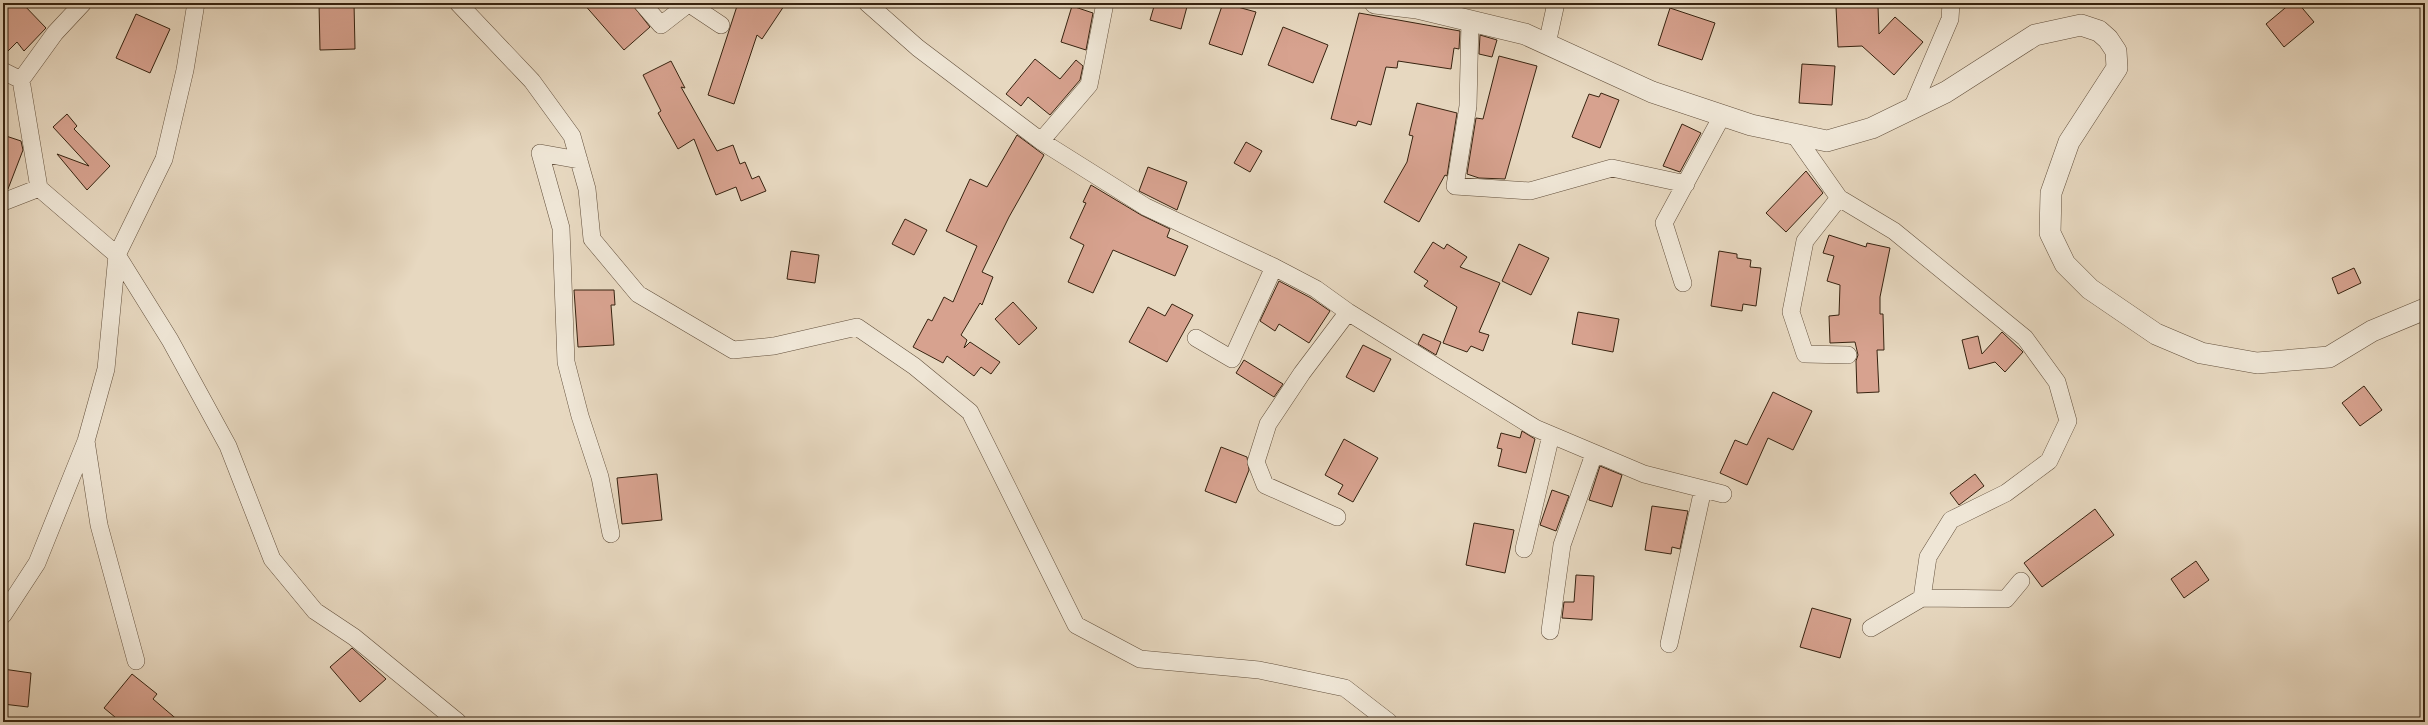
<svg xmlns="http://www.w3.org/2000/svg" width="2428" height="725" font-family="'Old Standard TT',serif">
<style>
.building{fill:#d7a28f;stroke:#372310}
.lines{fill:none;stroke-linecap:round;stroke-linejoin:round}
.minor-casing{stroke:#63503c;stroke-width:18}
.tertiary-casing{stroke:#63503c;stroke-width:22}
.minor{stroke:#efe6d6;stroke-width:17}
.tertiary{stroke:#efe6d6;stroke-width:21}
</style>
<rect width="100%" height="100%" fill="#e7d8c0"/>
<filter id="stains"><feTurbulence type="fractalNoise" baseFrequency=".005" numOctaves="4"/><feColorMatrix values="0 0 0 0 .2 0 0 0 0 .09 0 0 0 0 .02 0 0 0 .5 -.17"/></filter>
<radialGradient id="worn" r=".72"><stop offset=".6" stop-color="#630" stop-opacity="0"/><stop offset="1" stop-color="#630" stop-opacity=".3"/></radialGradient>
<!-- building -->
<path class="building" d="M 3,3 L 22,3 L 46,28 L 24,51 L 17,42 L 3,56 Z
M 319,3 L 354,3 L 355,49 L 320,50 Z
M 583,3 L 631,3 L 650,27 L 624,50 Z
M 738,3 L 786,3 L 762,39 L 757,35 L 734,104 L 708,95 Z
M 1155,3 L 1188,3 L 1181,29 L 1150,20 Z
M 1223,3 L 1256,12 L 1242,55 L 1209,44 Z
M 2291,3 L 2298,3 L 2314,22 L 2284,47 L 2266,24 Z
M 1072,6 L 1093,13 L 1086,50 L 1061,42 Z
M 1878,6 L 1879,34 L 1895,17 L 1923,42 L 1894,75 L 1862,46 L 1838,47 L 1836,7 Z
M 1670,8 L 1715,23 L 1702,60 L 1658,45 Z
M 1359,13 L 1460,31 L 1459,49 L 1454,48 L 1451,69 L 1398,61 L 1397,68 L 1386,67 L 1371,125 L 1358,121 L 1356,126 L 1331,119 Z
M 136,14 L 170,29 L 150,73 L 116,58 Z
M 1283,27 L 1328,45 L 1313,83 L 1268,65 Z
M 1480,35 L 1497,40 L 1492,57 L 1479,54 Z
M 1499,56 L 1537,66 L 1505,179 L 1479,178 L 1467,174 L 1476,118 L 1483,119 Z
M 1035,59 L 1060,79 L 1076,60 L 1083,66 L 1080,80 L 1050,115 L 1028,97 L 1021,106 L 1006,94 Z
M 671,61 L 685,88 L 681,87 L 717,151 L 733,145 L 740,164 L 745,162 L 752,179 L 759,176 L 766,191 L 741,201 L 736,187 L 716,195 L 694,139 L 678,149 L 658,113 L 661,111 L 643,75 Z
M 1802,64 L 1835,66 L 1832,105 L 1799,103 Z
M 1601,93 L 1619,100 L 1600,148 L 1572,137 L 1589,94 L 1599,97 Z
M 1417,103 L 1457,113 L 1447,176 L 1445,175 L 1419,222 L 1384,202 L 1407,162 L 1413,136 L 1409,135 Z
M 67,114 L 77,126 L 74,129 L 110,166 L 87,190 L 57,154 L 89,166 L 53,127 Z
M 1682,124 L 1701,133 L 1680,172 L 1663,166 Z
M 3,135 L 21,141 L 23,150 L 8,189 L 3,191 Z
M 1017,135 L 1044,155 L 1009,217 L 982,272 L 993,277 L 982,305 L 980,303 L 961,335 L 967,340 L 964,348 L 970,342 L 1000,362 L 991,374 L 981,367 L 974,376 L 947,356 L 943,363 L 913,347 L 928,319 L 932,321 L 944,297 L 953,302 L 977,246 L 946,231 L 970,179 L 987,187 Z
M 1246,142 L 1262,151 L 1250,172 L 1234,163 Z
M 1148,167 L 1187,182 L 1177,210 L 1139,191 Z
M 1806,171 L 1823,193 L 1786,232 L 1766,213 Z
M 1091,185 L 1141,215 L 1170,229 L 1167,237 L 1188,246 L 1175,276 L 1113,250 L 1093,293 L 1068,282 L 1084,245 L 1070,238 L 1086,203 L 1083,202 Z
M 905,219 L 927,230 L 914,255 L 892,244 Z
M 1829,235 L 1866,247 L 1867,243 L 1890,248 L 1880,297 L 1880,314 L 1883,314 L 1884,350 L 1877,350 L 1879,392 L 1857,393 L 1856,361 L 1858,355 L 1855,342 L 1830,343 L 1829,316 L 1839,315 L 1840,285 L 1827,281 L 1834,256 L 1823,253 Z
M 1433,242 L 1444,249 L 1447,244 L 1467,257 L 1460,267 L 1500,283 L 1479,332 L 1489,335 L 1483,351 L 1471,346 L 1467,352 L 1443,343 L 1457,307 L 1424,286 L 1428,281 L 1414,272 Z
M 1519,244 L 1549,258 L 1531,295 L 1502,281 Z
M 791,251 L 819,255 L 815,283 L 787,279 Z
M 1719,251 L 1737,254 L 1737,258 L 1751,260 L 1750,267 L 1761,268 L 1756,306 L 1743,304 L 1742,311 L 1711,306 Z
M 2354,268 L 2361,283 L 2338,294 L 2332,278 Z
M 1279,281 L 1311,298 L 1330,311 L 1309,343 L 1279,324 L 1275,331 L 1260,321 Z
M 574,290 L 614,290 L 615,305 L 611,305 L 614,345 L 578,347 Z
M 1013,302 L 1037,328 L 1019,345 L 995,319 Z
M 1172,304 L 1193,315 L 1167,362 L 1129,342 L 1148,307 L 1165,316 Z
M 1578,312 L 1619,319 L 1613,352 L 1572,344 Z
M 2002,332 L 2023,352 L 2005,372 L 1995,362 L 1969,369 L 1962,340 L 1978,336 L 1982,354 Z
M 1423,334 L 1441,342 L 1436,355 L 1418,344 Z
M 1363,345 L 1391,359 L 1374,392 L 1346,377 Z
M 1244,360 L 1283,384 L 1274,397 L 1236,373 Z
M 2364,386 L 2382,410 L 2360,426 L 2342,403 Z
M 1773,392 L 1812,411 L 1793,450 L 1768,438 L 1747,485 L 1720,473 L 1735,440 L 1747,445 Z
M 1522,431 L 1535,439 L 1526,473 L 1498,466 L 1502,449 L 1497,448 L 1501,433 L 1520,438 Z
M 1344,439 L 1378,458 L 1353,502 L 1338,494 L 1343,485 L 1325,475 Z
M 1221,447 L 1247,457 L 1249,470 L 1236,503 L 1205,491 Z
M 1600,466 L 1622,475 L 1612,507 L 1589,500 Z
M 657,474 L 662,520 L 622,524 L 617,478 Z
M 1975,474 L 1984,486 L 1959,505 L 1950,493 Z
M 1552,490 L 1569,496 L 1556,531 L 1540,525 Z
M 1652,506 L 1688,511 L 1680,549 L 1672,547 L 1671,554 L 1645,550 Z
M 2095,509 L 2114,535 L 2042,587 L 2024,563 Z
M 1474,523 L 1514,530 L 1505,573 L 1466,565 Z
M 2196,561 L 2209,580 L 2184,598 L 2171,579 Z
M 1576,575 L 1594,576 L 1592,620 L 1562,618 L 1564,602 L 1574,602 Z
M 1812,608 L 1851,619 L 1840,658 L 1800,647 Z
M 352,648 L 386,679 L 360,702 L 330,667 Z
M 3,669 L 31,673 L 28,707 L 3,704 Z
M 132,674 L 157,694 L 153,699 L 180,722 L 121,722 L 104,708 Z"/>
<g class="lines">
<!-- minor casing -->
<g class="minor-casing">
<path id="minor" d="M 458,3 L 532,81 L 572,136 L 587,189 L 592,239 L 638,294 L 733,350 L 774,346 L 857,327 L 914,366 L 970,412 L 1076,625 L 1140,659 L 1259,670 L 1345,688 L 1389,722
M 642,3 L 661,25 L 688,4
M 688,3 L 721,25
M 867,3 L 918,48 L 1041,141 L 1146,207 L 1274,267 L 1316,289 L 1348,312 L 1535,428 L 1644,474 L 1723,494
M 1470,21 L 1468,106 L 1455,186 L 1530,191 L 1612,168 L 1686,184
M 1547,44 L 1556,3
M 3,71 L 21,80
M 1912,108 L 1950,19 L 1951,3
M 1794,134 L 1839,198 L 1894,231 L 2025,338 L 2057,382 L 2068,421 L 2049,461 L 2006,493 L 1951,520 L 1928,557 L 1922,598 L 1871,628
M 1041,141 L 1089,85 L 1105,3
M 579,160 L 540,153 L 561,228 L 566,362 L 580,416 L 600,477 L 611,534
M 39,188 L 21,80 L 55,33 L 83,3
M 1839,198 L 1805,241 L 1791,312 L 1805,354 L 1848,355
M 3,202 L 39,188 L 117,255 L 170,340 L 228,446 L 272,559 L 315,611 L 354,637 L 458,722
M 1683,283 L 1664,223 L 1722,116
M 1196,338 L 1232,359 L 1274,267
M 86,441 L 99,525 L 136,661
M 1337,517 L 1265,485 L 1256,462 L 1268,424 L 1302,373 L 1348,312
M 1524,549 L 1551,435
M 1922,598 L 2006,599 L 2021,581
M 3,615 L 37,563 L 86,441 L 106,369 L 117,255 L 164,159 L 185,70 L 196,3
M 1550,631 L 1562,545 L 1594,454
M 1669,644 L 1703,489"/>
</g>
<!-- tertiary casing -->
<g class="tertiary-casing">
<path id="tertiary" d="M 1375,3 L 1417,8 L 1525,34 L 1652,92 L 1751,125 L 1827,141 L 1872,128 L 1946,92 L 2035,35 L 2081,25 L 2099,31 L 2108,39 L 2116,51 L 2117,68 L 2069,142 L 2051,193 L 2050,233 L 2065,264 L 2090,289 L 2156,334 L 2201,353 L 2257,363 L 2329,357 L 2372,331 L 2425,309"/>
</g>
<!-- minor -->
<use href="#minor" class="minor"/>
<!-- tertiary -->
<use href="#tertiary" class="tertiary"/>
</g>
<!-- margin -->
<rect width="2428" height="725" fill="none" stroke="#e7d8c0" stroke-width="16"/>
<rect x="4" y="4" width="2420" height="717" fill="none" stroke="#372310" stroke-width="2"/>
<rect x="8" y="8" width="2412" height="709" fill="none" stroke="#372310"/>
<rect width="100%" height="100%" filter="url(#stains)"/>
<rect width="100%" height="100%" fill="url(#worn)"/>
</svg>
